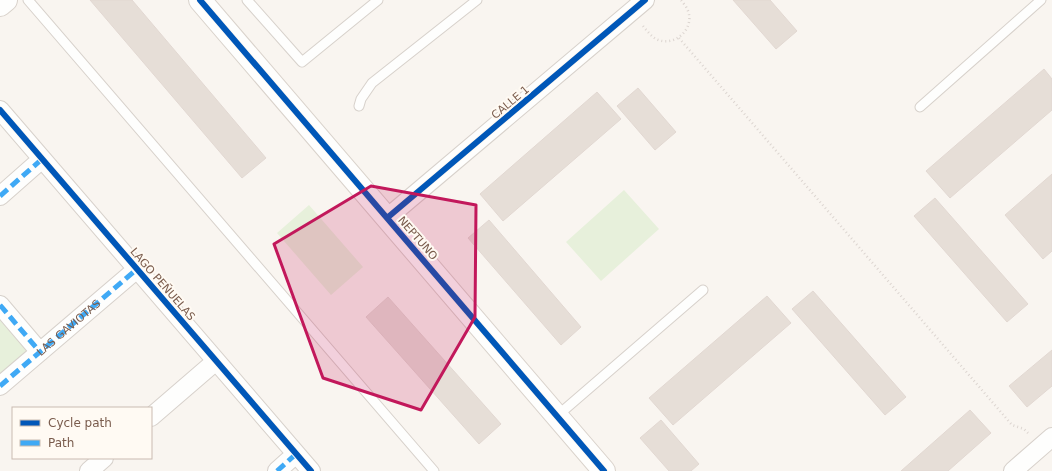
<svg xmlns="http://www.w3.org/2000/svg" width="1052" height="471" font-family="'DejaVu Sans',sans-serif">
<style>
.green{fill:#e7f0db}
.building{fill:#e6ded7;stroke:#e2d8d2}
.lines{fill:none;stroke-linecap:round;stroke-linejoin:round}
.lane-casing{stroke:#d7d1cb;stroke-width:11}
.street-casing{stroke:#d7d1cb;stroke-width:20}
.secondary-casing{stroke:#d9d2cb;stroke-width:24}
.path{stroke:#dcd5d0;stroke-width:2.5;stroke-dasharray:1 3;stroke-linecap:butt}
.lane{stroke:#fefefd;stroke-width:9}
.street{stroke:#fefefd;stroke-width:18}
.secondary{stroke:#fefefd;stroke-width:22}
.quiet{stroke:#3fa9f5;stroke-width:5;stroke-dasharray:10 5;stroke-linecap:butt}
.cycleway-casing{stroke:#fffaf3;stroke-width:8}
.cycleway{stroke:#0057b8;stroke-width:6}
.marked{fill:#c2185b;fill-opacity:0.2;stroke:#c2185b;stroke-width:3;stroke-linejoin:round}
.labels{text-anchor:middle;stroke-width:4;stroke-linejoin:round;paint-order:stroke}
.street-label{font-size:11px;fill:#7a5c4d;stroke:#fffaf3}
</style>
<rect width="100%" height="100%" fill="#f9f5f0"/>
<!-- green -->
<path class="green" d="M 624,190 L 659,229 L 601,281 L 566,242 Z
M 309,205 L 363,267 L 331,295 L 277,233 Z
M 0,316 L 30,349 L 0,375 Z"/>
<!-- building -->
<path class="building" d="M 90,0 L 132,0 L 266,158 L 242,178 Z
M 733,0 L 770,0 L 797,31 L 776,49 Z
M 1044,69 L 1052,79 L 1052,110 L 950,198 L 926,171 Z
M 638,88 L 676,132 L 655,150 L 617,106 Z
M 597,92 L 621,119 L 503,221 L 480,194 Z
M 1052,174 L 1052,251 L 1043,259 L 1005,215 Z
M 935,198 L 1028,304 L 1007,322 L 914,216 Z
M 489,220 L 581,327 L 561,345 L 468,238 Z
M 813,291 L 906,397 L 885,415 L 792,309 Z
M 767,296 L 791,323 L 673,425 L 649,398 Z
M 388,297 L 501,424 L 479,444 L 366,317 Z
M 1052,350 L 1052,386 L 1027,407 L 1009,386 Z
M 970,410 L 991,433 L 948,471 L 901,471 Z
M 661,420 L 699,464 L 691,471 L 669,471 L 640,438 Z"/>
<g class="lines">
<!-- lane casing -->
<g class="lane-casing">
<path id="lane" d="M 28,0 L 434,471
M 247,0 L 302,62 L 378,0
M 359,106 L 361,99 L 372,83 L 477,0
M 920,107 L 1041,0
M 557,416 L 703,290"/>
</g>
<!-- street casing -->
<g class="street-casing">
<path id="street" d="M 0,110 L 311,471
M 0,196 L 42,159
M 387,218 L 645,0
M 0,305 L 40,352
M 0,386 L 137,269
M 151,417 L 216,361
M 89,471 L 104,458
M 277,471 L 296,454
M 1013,471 L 1052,437"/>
</g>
<!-- secondary casing -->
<g class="secondary-casing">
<path id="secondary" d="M 200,0 L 604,471
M 0,5 L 6,0"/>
</g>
<!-- path -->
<path class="path" d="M 643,26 C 647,31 651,36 656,39 C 674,48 695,29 688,11 C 687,7 683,3 681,0
M 679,38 L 1012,425 L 1024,429 L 1028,433"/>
<!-- lane -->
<use href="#lane" class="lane"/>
<!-- street -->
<use href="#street" class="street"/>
<!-- secondary -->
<use href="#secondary" class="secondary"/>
<!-- quiet -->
<g class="quiet">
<path d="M 0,196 L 42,159"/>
<path d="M 0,305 L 40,352"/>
<path id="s1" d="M 0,386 L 137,269"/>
<path d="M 277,471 L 296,454"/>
</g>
<!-- cycleway casing -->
<g class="cycleway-casing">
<path id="cycleway" d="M 200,0 L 604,471
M 0,110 L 311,471
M 387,218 L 645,0"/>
</g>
<!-- cycleway -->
<use href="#cycleway" class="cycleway"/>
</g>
<!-- marked area -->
<path class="marked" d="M 371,186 L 476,205 L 475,317 L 421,410 L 323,378 L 274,244 Z"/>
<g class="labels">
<!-- street labels -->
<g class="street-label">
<text transform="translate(510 102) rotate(-40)" y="4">CALLE 1</text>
<text transform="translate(418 238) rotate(49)" y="4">NEPTUNO</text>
<text transform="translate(163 284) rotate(49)" y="4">LAGO PEÑUELAS</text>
<text dy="4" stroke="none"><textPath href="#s1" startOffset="90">LAS GAVIOTAS</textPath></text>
</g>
</g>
<!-- legend -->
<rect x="12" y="407" width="140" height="52" fill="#fffaf3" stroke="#cabbb1"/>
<rect x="20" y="420" width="20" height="6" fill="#0057b8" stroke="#cabbb1"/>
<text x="48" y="427" font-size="12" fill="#7a5c4d">Cycle path</text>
<rect x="20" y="440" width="20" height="6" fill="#3fa9f5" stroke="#cabbb1"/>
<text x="48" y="447" font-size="12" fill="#7a5c4d">Path</text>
</svg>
